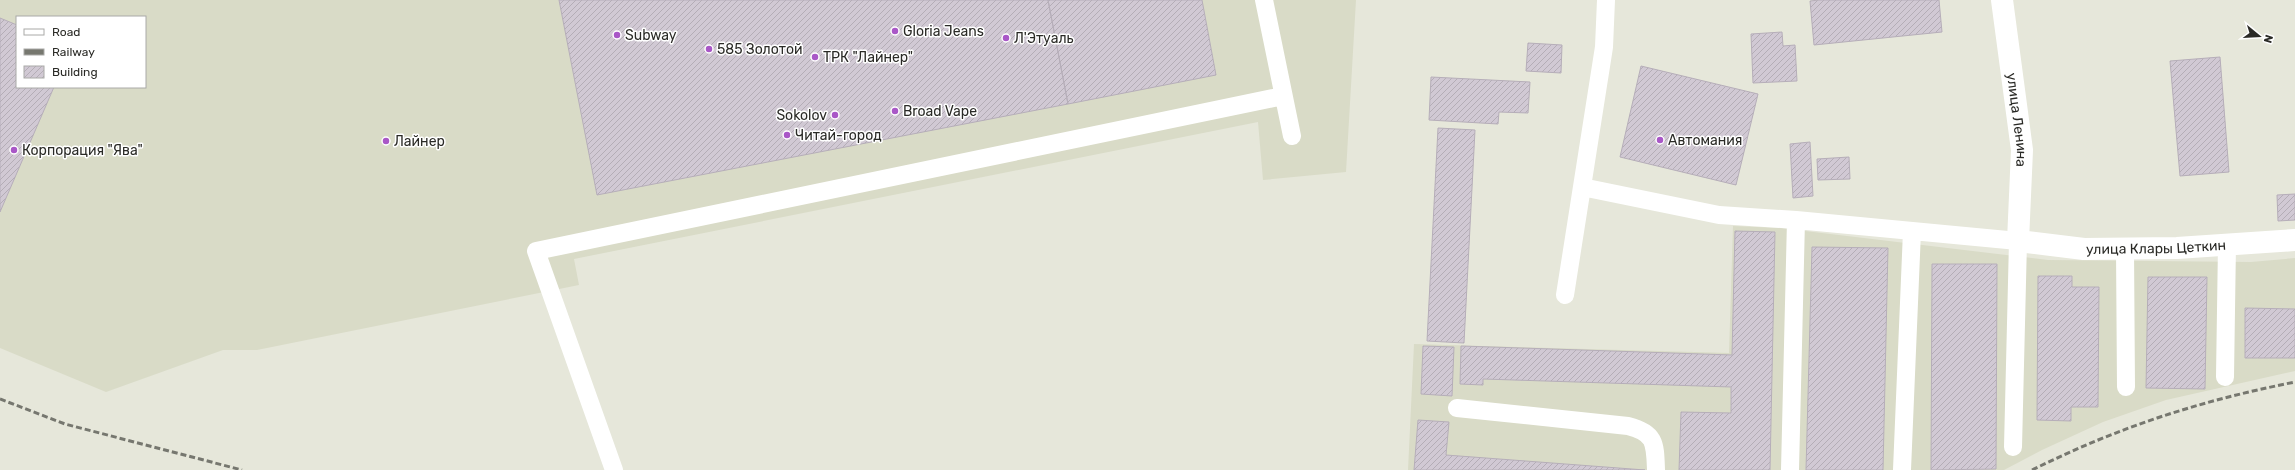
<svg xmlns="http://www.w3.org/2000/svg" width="2295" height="470" font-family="Rubik,sans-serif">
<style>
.built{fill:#d9dbc7;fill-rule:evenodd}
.building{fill:url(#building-hatch);stroke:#b6aeb9}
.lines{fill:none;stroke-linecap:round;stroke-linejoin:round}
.service{stroke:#fff;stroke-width:18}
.minor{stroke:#fff;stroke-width:22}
.rail{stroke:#76776f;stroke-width:3;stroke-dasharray:6 3;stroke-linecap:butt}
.poi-dot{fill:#a957c7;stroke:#fff;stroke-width:1.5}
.labels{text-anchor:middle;stroke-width:3;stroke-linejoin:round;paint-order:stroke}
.poi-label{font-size:14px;fill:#2a2a26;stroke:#fff;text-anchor:start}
.street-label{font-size:14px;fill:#2a2a26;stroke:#fff}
</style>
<defs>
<pattern id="building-hatch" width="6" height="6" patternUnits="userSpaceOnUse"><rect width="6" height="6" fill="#d1c9d4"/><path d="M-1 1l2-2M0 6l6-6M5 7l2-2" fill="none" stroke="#b4adb6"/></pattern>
</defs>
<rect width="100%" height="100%" fill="#e6e7da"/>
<!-- built -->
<path class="built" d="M 0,0 L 1356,0 L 1346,172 L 1263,180 L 1258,122 L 574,259 L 579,285 L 257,350 L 223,350 L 106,392 L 0,348 ZM 17,17 L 145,17 L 145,87 L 17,87 Z
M 1733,226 L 1780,228 L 2048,260 L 2251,262 L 2295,258 L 2295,371 L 2166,400 L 2103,422 L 2042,450 L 2004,470 L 1408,470 L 1414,344 L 1729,353 Z"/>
<!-- building -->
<path class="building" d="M 559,0 L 1048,0 L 1068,104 L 597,195 Z
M 1048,0 L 1202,0 L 1216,75 L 1068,104 Z
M 1819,0 L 1939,0 L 1942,32 L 1814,45 L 1810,1 Z
M 0,18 L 17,25 L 17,87 L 54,87 L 0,212 Z
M 1782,32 L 1783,46 L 1795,45 L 1797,81 L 1753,83 L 1751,34 Z
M 1528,43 L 1562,45 L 1561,73 L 1526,71 Z
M 2220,57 L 2229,172 L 2180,176 L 2170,61 Z
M 1641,66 L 1758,94 L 1736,185 L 1620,157 Z
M 1431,77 L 1530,82 L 1528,113 L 1499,112 L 1498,124 L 1429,120 Z
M 1438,128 L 1475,130 L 1464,343 L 1427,341 Z
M 1810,142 L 1813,196 L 1793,198 L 1790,144 Z
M 1849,157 L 1850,179 L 1818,180 L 1817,159 Z
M 2295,194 L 2295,220 L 2278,221 L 2277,195 Z
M 1735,231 L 1775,232 L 1770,470 L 1679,470 L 1681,412 L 1731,413 L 1731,387 L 1483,379 L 1483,385 L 1460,384 L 1461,346 L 1732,355 Z
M 1812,247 L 1888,248 L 1883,470 L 1806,470 Z
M 1932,264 L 1997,264 L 1996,469 L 1931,470 Z
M 2038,276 L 2072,276 L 2072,287 L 2099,287 L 2098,407 L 2071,407 L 2071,421 L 2037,420 Z
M 2148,277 L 2207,277 L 2205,389 L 2146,388 Z
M 2245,308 L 2295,309 L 2295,358 L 2245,358 Z
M 1423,346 L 1454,347 L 1452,396 L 1421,394 Z
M 1418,420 L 1449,422 L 1446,455 L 1645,470 L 1414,470 Z"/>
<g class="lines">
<!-- service -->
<path class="service" d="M 1264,0 L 1292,136
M 1582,187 L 1719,215 L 1796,220 L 2018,241 L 2013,447
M 2125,249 L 2126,387
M 1565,295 L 1604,47 L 1606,0
M 2225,377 L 2227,244
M 1457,408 L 1628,426 C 1656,433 1655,444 1656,470
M 614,470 L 536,251 L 1283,96
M 1790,470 L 1796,220
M 1902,470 L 1912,231"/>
<!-- minor -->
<path class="minor" id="s1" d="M 2002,0 L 2022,150 L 2018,241 L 2084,249 L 2177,248 L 2295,240"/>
<!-- rail -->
<path class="rail" d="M 0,399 L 65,424 L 242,470
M 2032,470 C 2119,427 2199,401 2295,382"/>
</g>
<!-- markers -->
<g class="poi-dot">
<circle cx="895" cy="31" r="4"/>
<circle cx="617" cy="35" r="4"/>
<circle cx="1006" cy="38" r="4"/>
<circle cx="709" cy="49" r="4"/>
<circle cx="815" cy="57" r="4"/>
<circle cx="895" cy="111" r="4"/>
<circle cx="835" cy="115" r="4"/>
<circle cx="787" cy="135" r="4"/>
<circle cx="1660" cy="140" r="4"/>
<circle cx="386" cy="141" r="4"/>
<circle cx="14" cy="150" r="4"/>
</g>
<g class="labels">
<!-- poi labels -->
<g class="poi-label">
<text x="903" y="36">Gloria Jeans</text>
<text x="625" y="40">Subway</text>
<text x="1014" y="43">Л'Этуаль</text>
<text x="717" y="54">585 Золотой</text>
<text x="823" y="62">ТРК "Лайнер"</text>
<text x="903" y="116">Broad Vape</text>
<text x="827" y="120" text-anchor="end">Sokolov</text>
<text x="795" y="140">Читай-город</text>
<text x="1668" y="145">Автомания</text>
<text x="394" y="146">Лайнер</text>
<text x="22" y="155">Корпорация "Ява"</text>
</g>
<!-- street labels -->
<g class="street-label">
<text dy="5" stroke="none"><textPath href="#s1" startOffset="121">улица Ленина</textPath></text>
<text dy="5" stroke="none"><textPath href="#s1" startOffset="381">улица Клары Цеткин</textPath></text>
</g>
</g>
<!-- legend -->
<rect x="16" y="16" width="130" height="72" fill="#ffffff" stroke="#aaaaa8"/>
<rect x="24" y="29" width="20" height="6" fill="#ffffff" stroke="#aaaaa8"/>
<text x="52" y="36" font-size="12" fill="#2a2a26">Road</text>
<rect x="24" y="49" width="20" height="6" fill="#76776f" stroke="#aaaaa8"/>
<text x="52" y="56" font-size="12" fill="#2a2a26">Railway</text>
<rect x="24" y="66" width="20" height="12" fill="url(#building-hatch)" stroke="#aaaaa8"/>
<text x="52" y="76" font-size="12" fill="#2a2a26">Building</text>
<!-- north arrow -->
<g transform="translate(2259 36) rotate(108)" stroke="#ffffff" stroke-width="3" paint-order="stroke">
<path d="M0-3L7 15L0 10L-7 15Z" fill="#2a2a26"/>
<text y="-6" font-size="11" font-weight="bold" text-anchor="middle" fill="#2a2a26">N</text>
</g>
</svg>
